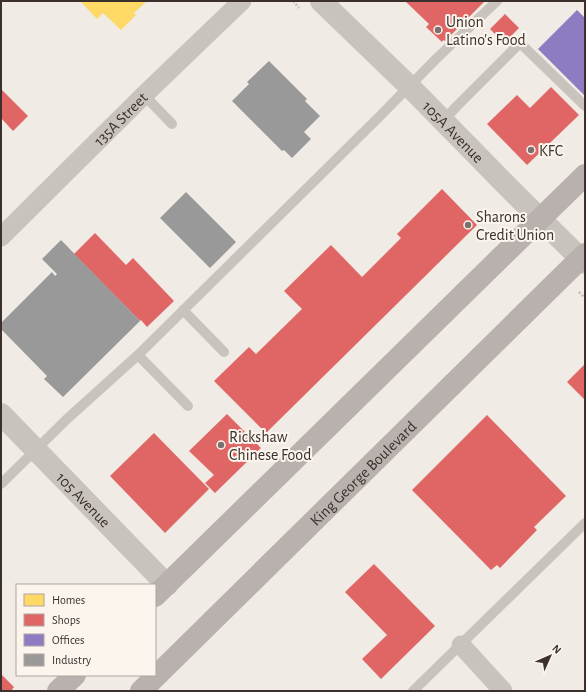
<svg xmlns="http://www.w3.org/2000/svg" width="586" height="692" font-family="'Alegreya Sans',sans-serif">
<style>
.homes{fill:#ffd966}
.shops{fill:#e06666}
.offices{fill:#8e7cc3}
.industry{fill:#999}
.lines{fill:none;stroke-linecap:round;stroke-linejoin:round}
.path{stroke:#c2bbb6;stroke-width:2.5;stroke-dasharray:2 2;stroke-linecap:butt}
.service{stroke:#c9c3be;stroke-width:10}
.minor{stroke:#c9c3be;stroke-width:19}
.tertiary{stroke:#c9c3be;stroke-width:22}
.primary{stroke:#b8b1ad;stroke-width:22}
.poi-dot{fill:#7a716c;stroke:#fbf5ee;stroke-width:1.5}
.labels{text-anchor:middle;stroke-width:4;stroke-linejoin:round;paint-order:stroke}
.poi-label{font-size:16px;fill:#3b302b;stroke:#fbf5ee;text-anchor:start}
.street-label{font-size:16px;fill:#3b302b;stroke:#fbf5ee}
</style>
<rect width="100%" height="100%" fill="#f0ebe5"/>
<!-- homes -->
<path class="homes" d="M 80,1 L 147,1 L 134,13 L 136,15 L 121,30 L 103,13 L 97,19 Z"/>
<!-- shops -->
<path class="shops" d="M 405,1 L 485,1 L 445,41 L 443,40 L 442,42 L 426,27 L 429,24 Z
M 505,14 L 519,28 L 504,43 L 490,29 Z
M 551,87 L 579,115 L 527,165 L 487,124 L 517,95 L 530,108 Z
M 1,89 L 28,116 L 13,131 L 1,118 Z
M 442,189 L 477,225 L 266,433 L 214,381 L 249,347 L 256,354 L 302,309 L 284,291 L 331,245 L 362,277 L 401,238 L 397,234 Z
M 95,233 L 126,265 L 133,258 L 174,301 L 147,327 L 141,320 L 140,321 L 74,254 Z
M 585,364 L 585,400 L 567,382 Z
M 227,414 L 261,448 L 215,493 L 205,483 L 214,475 L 189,451 Z
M 487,415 L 566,496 L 534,527 L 537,530 L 500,568 L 497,565 L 491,570 L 412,490 Z
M 154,433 L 209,489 L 165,533 L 110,476 Z
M 374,564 L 435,626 L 381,679 L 362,659 L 387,635 L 345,592 Z
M 1,674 L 14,687 L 11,691 L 1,691 Z"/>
<!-- offices -->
<path class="offices" d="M 577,10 L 585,18 L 585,96 L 538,49 Z"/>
<!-- industry -->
<path class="industry" d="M 269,61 L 307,99 L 305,101 L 320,116 L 304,132 L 311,139 L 292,158 L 284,150 L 282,151 L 232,101 L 249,84 L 247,82 Z
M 186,192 L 236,242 L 210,268 L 160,218 Z
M 61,240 L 140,321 L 63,397 L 44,379 L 47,376 L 1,329 L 1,323 L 52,272 L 55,276 L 57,274 L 42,259 Z"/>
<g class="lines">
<!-- path -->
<path class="path" d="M 293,1 L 299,8
M 579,292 L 585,298"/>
<!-- service -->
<path class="service" d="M 144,95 L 172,124
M 443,121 L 456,107 L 520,43 L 585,106
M 183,310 L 224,352
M 138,355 L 188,406
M 1,484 L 67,419 L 138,355 L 379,117 L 436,59 L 497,1
M 413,691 L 585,523"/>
<!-- minor -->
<g class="minor">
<path id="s1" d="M 1,237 L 144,95 L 242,1"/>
<path d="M 461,645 L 503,691"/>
</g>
<!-- tertiary -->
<g class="tertiary">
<path id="s2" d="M 321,1 L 409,86 L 515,194 L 585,263"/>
<path id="s3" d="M 1,414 L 167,585"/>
</g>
<!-- primary -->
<g class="primary">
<path d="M 155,596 L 585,175"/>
<path d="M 58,691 L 75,675"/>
<path id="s4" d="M 141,691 L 585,254"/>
</g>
</g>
<!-- markers -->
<g class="poi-dot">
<circle cx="438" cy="30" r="4"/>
<circle cx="531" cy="150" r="4"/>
<circle cx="468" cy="225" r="4"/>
<circle cx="221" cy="445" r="4"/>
</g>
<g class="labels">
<!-- poi labels -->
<g class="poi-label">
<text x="446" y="27">Union<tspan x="446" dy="18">Latino's Food</tspan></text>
<text x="539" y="156">KFC</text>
<text x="476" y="222">Sharons<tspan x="476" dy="18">Credit Union</tspan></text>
<text x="229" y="442">Rickshaw<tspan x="229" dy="18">Chinese Food</tspan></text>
</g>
<!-- street labels -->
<g class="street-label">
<text dy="6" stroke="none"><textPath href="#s1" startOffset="168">135A Street</textPath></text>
<text dy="6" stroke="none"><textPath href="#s2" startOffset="186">105A Avenue</textPath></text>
<text dy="6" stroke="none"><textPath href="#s4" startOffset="311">King George Boulevard</textPath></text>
<text dy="6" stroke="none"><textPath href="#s3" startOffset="119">105 Avenue</textPath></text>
</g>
</g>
<!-- border -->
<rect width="586" height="692" fill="none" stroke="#3b302b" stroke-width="4"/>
<!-- legend -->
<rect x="16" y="584" width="140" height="92" fill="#fbf5ee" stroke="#aea6a0"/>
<rect x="24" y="594" width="20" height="12" fill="#ffd966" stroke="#aea6a0"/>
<text x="52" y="604" font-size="12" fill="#3b302b">Homes</text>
<rect x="24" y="614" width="20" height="12" fill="#e06666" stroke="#aea6a0"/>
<text x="52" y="624" font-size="12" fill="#3b302b">Shops</text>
<rect x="24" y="634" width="20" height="12" fill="#8e7cc3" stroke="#aea6a0"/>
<text x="52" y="644" font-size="12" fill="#3b302b">Offices</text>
<rect x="24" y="654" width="20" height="12" fill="#999999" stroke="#aea6a0"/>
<text x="52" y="664" font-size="12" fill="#3b302b">Industry</text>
<!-- north arrow -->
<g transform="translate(550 656) rotate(45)" stroke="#fbf5ee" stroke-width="3" paint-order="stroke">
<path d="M0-3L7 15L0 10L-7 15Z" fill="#3b302b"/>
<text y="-6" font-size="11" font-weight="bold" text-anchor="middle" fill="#3b302b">N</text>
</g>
</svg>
